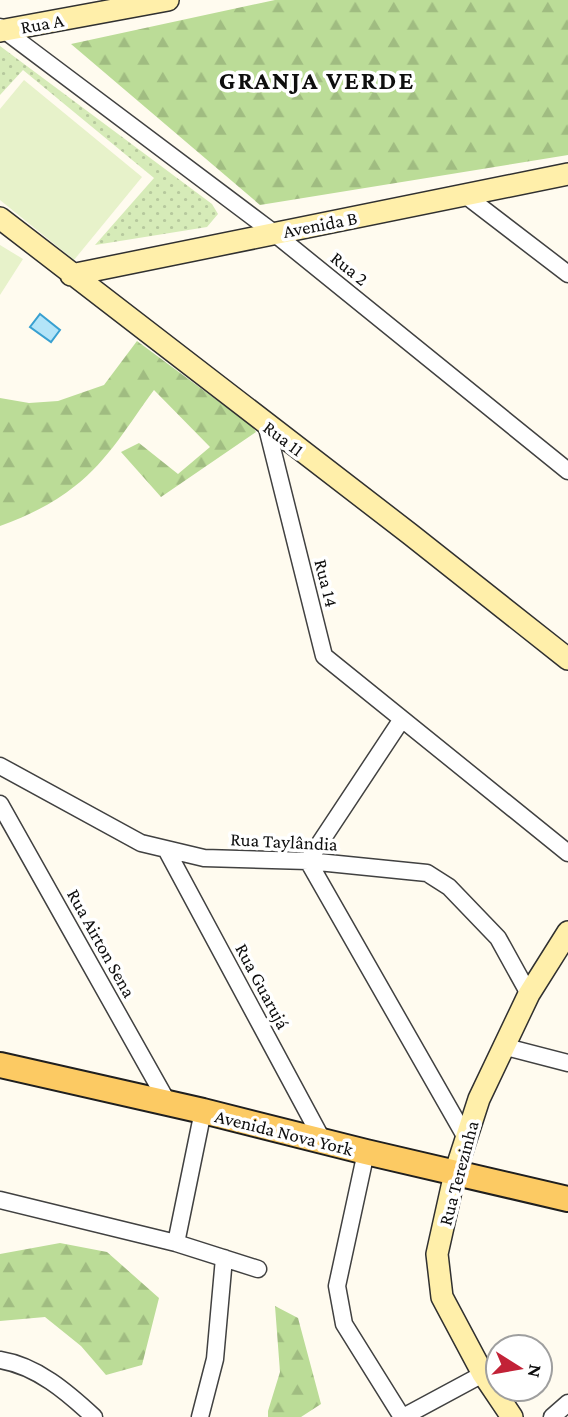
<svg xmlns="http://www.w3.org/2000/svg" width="568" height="1417" font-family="'Crimson Pro',serif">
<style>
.grass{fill:url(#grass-dots)}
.forest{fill:url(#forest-firs)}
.pitch{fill:#e7f2ca}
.water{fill:#b3e4f8;stroke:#38a0d1;stroke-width:2}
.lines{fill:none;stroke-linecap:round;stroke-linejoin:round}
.street-casing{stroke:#414141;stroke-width:19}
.secondary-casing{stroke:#303030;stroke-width:24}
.primary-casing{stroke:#1f1f1f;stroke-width:28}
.street{stroke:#fff;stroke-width:16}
.secondary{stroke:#ffefaa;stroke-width:21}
.primary{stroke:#fcca63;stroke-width:24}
.labels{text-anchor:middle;stroke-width:7;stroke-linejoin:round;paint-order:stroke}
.street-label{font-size:19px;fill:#0e0e0e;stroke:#fff}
.district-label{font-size:26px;font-weight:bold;letter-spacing:2px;fill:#0e0e0e;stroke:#fff}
</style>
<defs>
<pattern id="grass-dots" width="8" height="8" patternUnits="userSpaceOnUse" patternTransform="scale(1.75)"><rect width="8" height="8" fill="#d6ebb8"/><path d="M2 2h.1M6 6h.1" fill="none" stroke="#b6c89d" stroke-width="1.8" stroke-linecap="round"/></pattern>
<pattern id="forest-firs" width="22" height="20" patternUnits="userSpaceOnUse" patternTransform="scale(1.75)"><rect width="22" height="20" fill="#bbdc97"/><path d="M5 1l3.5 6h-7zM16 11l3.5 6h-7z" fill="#a0bc81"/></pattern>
</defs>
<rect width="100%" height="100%" fill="#fffbef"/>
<!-- grass -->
<path class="grass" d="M 0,46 L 212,204 L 218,214 L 207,227 L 95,245 L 154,178 L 23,70 L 0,95 Z"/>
<!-- forest -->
<path class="forest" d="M 275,0 L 568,0 L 568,155 L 260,205 L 71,44 Z
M 137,341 L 253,427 L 256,432 L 161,497 L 121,452 L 139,443 L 178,474 L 210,447 L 154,390 C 130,422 108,461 75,486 C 53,504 27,516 0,526 L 0,398 L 29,403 L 58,401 L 104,385 Z
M 60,1243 L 107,1252 L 159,1298 L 142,1365 L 106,1375 L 81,1346 L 45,1317 L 0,1321 L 0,1254 Z
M 275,1306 L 298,1318 L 321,1404 L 301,1417 L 268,1417 L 268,1411 L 280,1372 Z"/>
<!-- pitch -->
<path class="pitch" d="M 24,80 L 142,177 L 74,260 L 0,200 L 0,109 Z
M 0,245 L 23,259 L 0,295 Z"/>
<!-- water -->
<path class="water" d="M 40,314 L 60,330 L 51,342 L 30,327 Z"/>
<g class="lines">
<!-- street casing -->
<g class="street-casing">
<path id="street" d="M 0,27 L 274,233 L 568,471
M 465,195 L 568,274
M 266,424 L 324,656 L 568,853
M 0,766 L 141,843 L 204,858 L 308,861 L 427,873 L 449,887 L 498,938 L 529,994
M 0,804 L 168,1103
M 167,851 L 323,1141
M 308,861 L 465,1136
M 308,861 L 402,719
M 502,1046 L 568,1063
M 366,1152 L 337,1286 L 344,1324 L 402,1417
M 0,1200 L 176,1243 L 258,1269
M 176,1243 L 203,1111
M 0,1360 C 37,1366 67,1392 94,1417
M 200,1417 L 215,1359 L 224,1258
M 403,1417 L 483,1374
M 552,1417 L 568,1403"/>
</g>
<!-- secondary casing -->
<g class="secondary-casing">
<path id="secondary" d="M 0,31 L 168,0
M 0,218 L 410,534 L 568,659
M 71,275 L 568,174
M 512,1417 L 483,1374 L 442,1297 L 437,1254 L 455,1173 L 479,1099 L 529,994 L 568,932"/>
</g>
<!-- primary casing -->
<g class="primary-casing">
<path id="primary" d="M 0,1065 L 203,1111 L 366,1152 L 568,1199"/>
</g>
<!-- street -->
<use href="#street" class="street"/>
<!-- secondary -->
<use href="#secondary" class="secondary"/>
<!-- primary -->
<use href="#primary" class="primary"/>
</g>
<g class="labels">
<!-- street labels -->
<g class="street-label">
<text transform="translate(42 23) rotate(-10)" y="7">Rua A</text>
<text transform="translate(320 224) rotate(-11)" y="7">Avenida B</text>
<text transform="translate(350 268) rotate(39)" y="7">Rua 2</text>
<text transform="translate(284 438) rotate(37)" y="7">Rua 11</text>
<text transform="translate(327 583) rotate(76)" y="7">Rua 14</text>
<text transform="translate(284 841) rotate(3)" y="7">Rua Taylândia</text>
<text transform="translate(102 943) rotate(61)" y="7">Rua Airton Sena</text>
<text transform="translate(263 986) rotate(62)" y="7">Rua Guarujá</text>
<text transform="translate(284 1132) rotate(14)" y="7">Avenida Nova York</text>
<text transform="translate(458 1173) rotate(-75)" y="7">Rua Terezinha</text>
</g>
<!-- district labels -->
<g class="district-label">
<text x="317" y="89">GRANJA VERDE</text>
</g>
</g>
<!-- north arrow -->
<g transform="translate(519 1368) rotate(101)"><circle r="33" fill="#ffffff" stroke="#9f9f9f" stroke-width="2"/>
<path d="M0-5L12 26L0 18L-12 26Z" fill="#c22237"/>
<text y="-10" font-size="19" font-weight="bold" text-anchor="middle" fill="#0e0e0e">N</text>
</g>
</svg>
